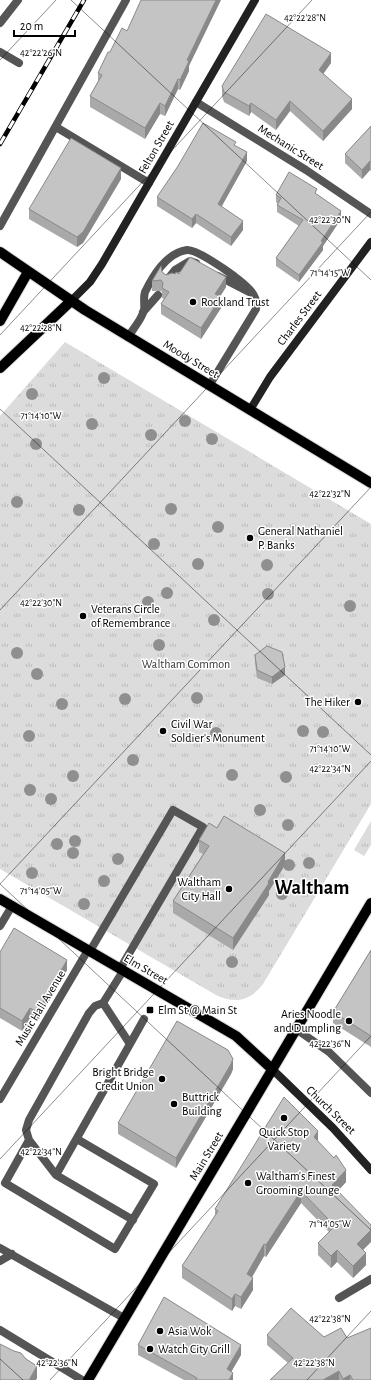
<svg xmlns="http://www.w3.org/2000/svg" width="371" height="1380" font-family="'Alegreya Sans',sans-serif">
<style>
.grass{fill:url(#grass-tufts)}
.lines{fill:none;stroke-linecap:round;stroke-linejoin:round}
.primary-casing{stroke:#dbdbdb;stroke-width:12}
.lane{stroke:#555;stroke-width:8}
.street{stroke:#555;stroke-width:8}
.secondary{stroke:#222;stroke-width:8}
.primary{stroke:#000;stroke-width:10}
.rail-casing{stroke:#000;stroke-width:4.5}
.rail{stroke:#fff;stroke-width:3;stroke-dasharray:9;stroke-linecap:butt}
.tree{fill:#8f8f8f}
.wall{fill:#a9a9a9}
.shaded-wall{fill:#898989}
.building{fill:#c4c4c4;stroke:#898989}
.ticks{fill:none;stroke:#000;stroke-width:1;stroke-opacity:0.45}
.poi-dot{fill:#000;stroke:#fff;stroke-width:1.5}
.labels{text-anchor:middle;stroke-width:3;stroke-linejoin:round;paint-order:stroke}
.street-label{font-size:12px;fill:#000;stroke:#fff}
.poi-label{font-size:12px;fill:#000;stroke:#fff;text-anchor:start}
.park-label{font-size:12px;fill:#333;stroke:#fff}
.town-label{font-size:20px;font-weight:bold;fill:#000;stroke:#fff}
.ticks-label{font-size:10px;text-anchor:middle;fill:#000;stroke:#fff;stroke-width:3;stroke-linejoin:round;paint-order:stroke}
</style>
<defs>
<pattern id="grass-tufts" width="24" height="20" patternUnits="userSpaceOnUse"><rect width="24" height="20" fill="#dcdcdc"/><path d="M3 7l-1-3M5 7V3M7 7l1-3M15 17l-1-3M17 17v-4M19 17l1-3" fill="none" stroke="#bbb"/></pattern>
</defs>
<rect width="100%" height="100%" fill="#fff"/>
<!-- grass -->
<path class="grass" d="M 65,342 L 371,524 L 371,804 L 263,984 C 250,1001 235,1004 216,995 L 0,869 L 0,416 Z
M 371,821 L 371,845 L 364,856 L 354,850 Z"/>
<g class="lines">
<!-- primary casing -->
<g class="primary-casing">
<path id="primary" d="M 0,252 L 85,310 L 371,483
M 0,321 L 28,272
M 0,368 L 71,301
M 0,899 L 236,1036 L 272,1069
M 88,1380 L 371,903"/>
</g>
<!-- lane -->
<path class="lane" d="M 0,23 L 18,0
M 0,52 L 19,63
M 56,127 L 149,183
M 0,226 L 126,0
M 218,276 L 249,292
M 167,280 L 175,270 L 190,261 L 196,263
M 143,312 L 158,295
M 128,337 C 133,329 142,319 144,310 C 145,305 143,298 145,292 C 153,276 166,253 187,250 C 196,249 226,270 234,276 C 245,285 259,294 256,309 L 209,386
M 0,926 L 12,906
M 90,951 L 173,810 L 203,827 L 120,969
M 103,1003 L 130,1044 L 56,1175 L 133,1220
M 296,1029 L 329,1052 L 371,1093
M 130,1044 L 144,1019
M 77,1139 L 154,1184 L 115,1249 L 5,1183 L 29,1140 L 26,1130 L 29,1120 L 89,1013 L 95,1006 L 103,1003 L 123,971
M 29,1140 L 56,1175
M 0,1248 L 124,1318
M 0,1261 L 12,1254
M 0,1330 L 82,1380"/>
<!-- street -->
<path class="street" d="M 196,102 L 306,170 L 371,214
M 0,1099 L 88,950
M 339,1298 L 371,1279"/>
<!-- secondary -->
<path class="secondary" d="M 71,301 L 90,282 L 102,264 L 255,0
M 250,410 L 270,377 L 371,242
M 272,1069 L 333,1128 L 371,1170"/>
<!-- primary -->
<use href="#primary" class="primary"/>
<!-- rail casing -->
<g class="rail-casing">
<path id="rail" d="M 0,144 L 84,0"/>
</g>
<!-- rail -->
<use href="#rail" class="rail"/>
</g>
<!-- trees -->
<g class="tree">
<circle cx="104" cy="378" r="6"/>
<circle cx="32" cy="394" r="6"/>
<circle cx="185" cy="421" r="6"/>
<circle cx="92" cy="424" r="6"/>
<circle cx="151" cy="435" r="6"/>
<circle cx="212" cy="439" r="6"/>
<circle cx="36" cy="444" r="6"/>
<circle cx="17" cy="502" r="6"/>
<circle cx="171" cy="509" r="6"/>
<circle cx="79" cy="510" r="6"/>
<circle cx="218" cy="527" r="6"/>
<circle cx="154" cy="544" r="6"/>
<circle cx="198" cy="564" r="6"/>
<circle cx="267" cy="565" r="6"/>
<circle cx="167" cy="593" r="6"/>
<circle cx="268" cy="594" r="6"/>
<circle cx="148" cy="602" r="6"/>
<circle cx="350" cy="606" r="6"/>
<circle cx="214" cy="620" r="6"/>
<circle cx="159" cy="645" r="6"/>
<circle cx="17" cy="653" r="6"/>
<circle cx="37" cy="674" r="6"/>
<circle cx="197" cy="698" r="6"/>
<circle cx="125" cy="699" r="6"/>
<circle cx="62" cy="704" r="6"/>
<circle cx="303" cy="731" r="6"/>
<circle cx="323" cy="732" r="6"/>
<circle cx="216" cy="733" r="6"/>
<circle cx="29" cy="736" r="6"/>
<circle cx="133" cy="760" r="6"/>
<circle cx="232" cy="775" r="6"/>
<circle cx="73" cy="776" r="6"/>
<circle cx="286" cy="777" r="6"/>
<circle cx="30" cy="790" r="6"/>
<circle cx="51" cy="799" r="6"/>
<circle cx="260" cy="810" r="6"/>
<circle cx="288" cy="825" r="6"/>
<circle cx="75" cy="841" r="6"/>
<circle cx="57" cy="844" r="6"/>
<circle cx="73" cy="853" r="6"/>
<circle cx="118" cy="859" r="6"/>
<circle cx="309" cy="863" r="6"/>
<circle cx="289" cy="865" r="6"/>
<circle cx="32" cy="873" r="6"/>
<circle cx="104" cy="881" r="6"/>
<circle cx="282" cy="894" r="6"/>
<circle cx="84" cy="904" r="6"/>
<circle cx="232" cy="962" r="6"/>
</g>
<!-- wall -->
<path class="wall" d="M 110,52 L 189,66 L 189,71 L 180,90 L 178,89 L 165,116 L 160,114 L 145,139 L 90,107 L 90,96 L 98,81 L 98,73 Z
M 331,63 L 323,73 L 352,109 L 323,141 L 290,111 L 276,130 L 251,112 L 249,116 L 224,102 L 222,96 L 222,86 Z
M 371,126 L 371,171 L 370,170 L 362,179 L 345,163 L 345,154 Z
M 236,146 L 247,161 L 221,207 L 243,230 L 231,246 L 196,223 L 192,228 L 157,206 L 157,197 Z
M 121,179 L 83,243 L 77,247 L 29,219 L 29,209 Z
M 276,195 L 317,195 L 341,219 L 323,246 L 323,250 L 299,282 L 276,266 L 276,258 L 299,226 L 277,212 L 277,205 L 278,204 L 276,202 Z
M 162,272 L 166,275 L 179,274 L 226,287 L 220,297 L 221,308 L 201,339 L 161,314 L 161,304 L 164,299 L 162,298 L 162,292 L 161,291 L 152,291 L 152,281 Z
M 255,655 L 285,675 L 272,684 L 257,678 L 255,663 Z
M 199,840 L 285,865 L 269,891 L 269,895 L 233,950 L 173,913 L 173,901 L 203,854 L 199,852 Z
M 371,950 L 371,1047 L 333,1023 L 333,1012 Z
M 0,952 L 67,970 L 37,1022 L 30,1018 L 22,1031 L 0,1018 Z
M 233,1069 L 231,1074 L 176,1168 L 118,1134 L 118,1123 Z
M 318,1141 L 346,1182 L 338,1191 L 363,1250 L 366,1265 L 353,1278 L 337,1262 L 331,1268 L 318,1255 L 318,1243 L 329,1232 L 301,1203 L 266,1257 L 264,1256 L 252,1277 L 253,1290 L 241,1309 L 235,1306 L 232,1311 L 182,1278 L 182,1266 L 215,1216 L 215,1209 Z
M 267,1335 L 347,1338 L 371,1380 L 270,1380 L 288,1363 L 267,1345 Z
M 138,1345 L 241,1355 L 231,1372 L 233,1380 L 184,1380 L 138,1355 Z"/>
<!-- shaded-wall -->
<path class="shaded-wall" d="M 216,0 L 221,0 L 189,66 L 189,71 L 180,90 L 180,80 L 187,60 Z
M 331,53 L 331,63 L 319,80 L 319,70 Z
M 178,79 L 178,89 L 165,116 L 165,106 Z
M 352,99 L 352,109 L 323,141 L 323,131 Z
M 290,101 L 290,111 L 276,130 L 276,120 Z
M 160,103 L 160,114 L 145,139 L 145,128 Z
M 251,103 L 251,112 L 249,116 L 249,106 Z
M 247,152 L 247,161 L 218,213 L 218,204 Z
M 370,161 L 370,170 L 362,179 L 362,170 Z
M 121,168 L 121,179 L 83,243 L 77,247 L 77,237 Z
M 341,211 L 341,219 L 323,246 L 323,250 L 299,282 L 299,275 Z
M 196,214 L 196,223 L 192,228 L 192,219 Z
M 243,221 L 243,230 L 231,246 L 231,237 Z
M 226,277 L 226,287 L 215,304 L 215,294 Z
M 221,297 L 221,308 L 201,339 L 201,328 Z
M 285,667 L 285,675 L 272,684 L 272,677 Z
M 285,853 L 285,865 L 269,891 L 269,895 L 233,950 L 233,938 Z
M 67,960 L 67,970 L 37,1022 L 37,1012 Z
M 30,1008 L 30,1018 L 22,1031 L 22,1021 Z
M 233,1059 L 233,1069 L 231,1074 L 176,1168 L 176,1158 Z
M 318,1131 L 318,1143 L 314,1137 Z
M 346,1170 L 346,1182 L 332,1197 L 332,1185 Z
M 301,1191 L 301,1203 L 266,1257 L 266,1245 Z
M 371,1230 L 371,1242 L 357,1256 L 357,1244 Z
M 264,1244 L 264,1256 L 247,1286 L 247,1274 Z
M 337,1250 L 337,1262 L 331,1268 L 331,1256 Z
M 366,1253 L 366,1265 L 353,1278 L 353,1266 Z
M 253,1278 L 253,1290 L 241,1309 L 241,1297 Z
M 235,1294 L 235,1306 L 232,1311 L 232,1299 Z
M 241,1345 L 241,1355 L 227,1379 L 227,1369 Z
M 37,1366 L 37,1378 L 36,1380 L 29,1380 Z
M 339,1371 L 339,1380 L 323,1380 Z
M 233,1373 L 233,1380 L 229,1380 Z
M 350,1375 L 350,1380 L 343,1380 L 343,1379 Z"/>
<!-- building -->
<path class="building" d="M 141,0 L 216,0 L 187,60 L 189,61 L 180,80 L 178,79 L 165,106 L 160,103 L 145,128 L 90,96 L 102,75 L 98,73 L 108,52 L 110,52 L 122,28 L 127,31 Z
M 266,14 L 331,53 L 319,70 L 352,99 L 323,131 L 290,101 L 276,120 L 251,103 L 249,106 L 224,92 L 222,86 Z
M 203,123 L 236,142 L 234,145 L 247,152 L 218,204 L 243,221 L 231,237 L 196,214 L 192,219 L 157,197 L 178,166 Z
M 371,126 L 371,162 L 370,161 L 362,170 L 345,154 Z
M 71,138 L 121,168 L 83,232 L 77,237 L 29,209 Z
M 289,172 L 317,189 L 315,193 L 341,211 L 321,241 L 323,242 L 299,275 L 276,258 L 303,220 L 277,205 L 281,198 L 276,195 Z
M 190,257 L 226,277 L 215,294 L 221,297 L 201,328 L 161,304 L 169,292 L 162,288 L 163,283 L 161,280 L 152,281 L 161,266 L 162,272 L 166,275 L 172,273 L 175,274 L 176,272 L 179,274 Z
M 267,646 L 282,652 L 285,667 L 272,677 L 257,670 L 255,655 Z
M 224,816 L 285,853 L 268,882 L 269,883 L 233,938 L 173,901 L 209,846 L 199,840 L 209,823 L 217,828 Z
M 14,928 L 67,960 L 37,1012 L 30,1008 L 22,1021 L 0,1008 L 0,952 Z
M 371,950 L 371,1036 L 333,1012 Z
M 177,1021 L 228,1050 L 233,1059 L 231,1064 L 176,1158 L 118,1123 Z
M 284,1097 L 318,1131 L 314,1137 L 334,1158 L 336,1155 L 346,1170 L 332,1185 L 371,1225 L 371,1230 L 357,1244 L 366,1253 L 353,1266 L 337,1250 L 331,1256 L 318,1243 L 335,1226 L 301,1191 L 266,1245 L 264,1244 L 247,1274 L 253,1278 L 241,1297 L 235,1294 L 232,1299 L 182,1266 L 218,1211 L 215,1209 Z
M 164,1297 L 241,1345 L 227,1369 L 233,1373 L 229,1380 L 196,1380 L 197,1378 L 138,1345 Z
M 291,1308 L 324,1337 L 341,1328 L 347,1338 L 371,1328 L 371,1380 L 353,1380 L 350,1375 L 343,1379 L 339,1371 L 323,1380 L 270,1380 L 293,1358 L 267,1335 Z
M 0,1344 L 14,1351 L 21,1353 L 26,1359 L 37,1366 L 29,1380 L 0,1380 Z"/>
<!-- ticks -->
<path class="ticks" d="M 71,0 L 371,280M 0,60 L 56,0M 0,335 L 312,0M 0,409 L 371,755M 0,610 L 371,212M 0,884 L 371,1230M 0,884 L 371,487M 0,1159 L 371,761M 0,1359 L 23,1380M 50,1380 L 371,1036M 307,1380 L 371,1311"/>
<!-- markers -->
<g class="poi-dot">
<circle cx="193" cy="302" r="4"/>
<circle cx="250" cy="538" r="4"/>
<circle cx="83" cy="616" r="4"/>
<circle cx="358" cy="702" r="4"/>
<circle cx="163" cy="731" r="4"/>
<circle cx="229" cy="889" r="4"/>
<rect x="146" y="1006" width="8" height="8" rx="2"/>
<circle cx="349" cy="1021" r="4"/>
<circle cx="162" cy="1079" r="4"/>
<circle cx="174" cy="1104" r="4"/>
<circle cx="284" cy="1118" r="4"/>
<circle cx="248" cy="1183" r="4"/>
<circle cx="160" cy="1331" r="4"/>
<circle cx="150" cy="1349" r="4"/>
</g>
<g class="labels">
<!-- street labels -->
<g class="street-label">
<text transform="translate(156 147) rotate(-60)" y="4">Felton Street</text>
<text transform="translate(291 147) rotate(32)" y="4">Mechanic Street</text>
<text transform="translate(299 318) rotate(-53)" y="4">Charles Street</text>
<text transform="translate(191 359) rotate(31)" y="4">Moody Street</text>
<text transform="translate(146 969) rotate(30)" y="4">Elm Street</text>
<text transform="translate(40 1008) rotate(-59)" y="4">Music Hall Avenue</text>
<text transform="translate(331 1110) rotate(44)" y="4">Church Street</text>
<text transform="translate(206 1156) rotate(-59)" y="4">Main Street</text>
</g>
<!-- poi labels -->
<g class="poi-label">
<text x="201" y="306">Rockland Trust</text>
<text x="258" y="535">General Nathaniel<tspan x="258" dy="14">P. Banks</tspan></text>
<text x="91" y="613">Veterans Circle<tspan x="91" dy="14">of Remembrance</tspan></text>
<text x="350" y="706" text-anchor="end">The Hiker</text>
<text x="171" y="728">Civil War<tspan x="171" dy="14">Soldier's Monument</tspan></text>
<text x="221" y="886" text-anchor="end">Waltham<tspan x="221" dy="14">City Hall</tspan></text>
<text x="158" y="1014">Elm St @ Main St</text>
<text x="341" y="1018" text-anchor="end">Aries Noodle<tspan x="341" dy="14">and Dumpling</tspan></text>
<text x="154" y="1076" text-anchor="end">Bright Bridge<tspan x="154" dy="14">Credit Union</tspan></text>
<text x="182" y="1101">Buttrick<tspan x="182" dy="14">Building</tspan></text>
<text x="284" y="1136" text-anchor="middle">Quick Stop<tspan x="284" dy="14">Variety</tspan></text>
<text x="256" y="1180">Waltham's Finest<tspan x="256" dy="14">Grooming Lounge</tspan></text>
<text x="168" y="1335">Asia Wok</text>
<text x="158" y="1353">Watch City Grill</text>
</g>
<!-- park labels -->
<g class="park-label">
<text x="186" y="668">Waltham Common</text>
</g>
<!-- town labels -->
<g class="town-label">
<text x="312" y="894">Waltham</text>
</g>
</g>
<g class="ticks-label">
<text x="305" y="21">42°22'28"N</text>
<text x="41" y="56">42°22'26"N</text>
<text x="330" y="223">42°22'30"N</text>
<text x="330" y="276">71°14'15"W</text>
<text x="41" y="331">42°22'28"N</text>
<text x="41" y="419">71°14'10"W</text>
<text x="330" y="497">42°22'32"N</text>
<text x="41" y="606">42°22'30"N</text>
<text x="330" y="752">71°14'10"W</text>
<text x="330" y="772">42°22'34"N</text>
<text x="41" y="894">71°14'05"W</text>
<text x="330" y="1047">42°22'36"N</text>
<text x="41" y="1155">42°22'34"N</text>
<text x="330" y="1227">71°14'05"W</text>
<text x="330" y="1322">42°22'38"N</text>
<text x="57" y="1366">42°22'36"N</text>
<text x="314" y="1366">42°22'38"N</text>
</g>
<!-- scale -->
<path d="M14 30v6h61v-6" fill="none" stroke="#000000" stroke-width="2"/>
<text x="20" y="30" font-size="12" fill="#000000" stroke="#ffffff" stroke-width="3" paint-order="stroke">20 m</text>
</svg>
